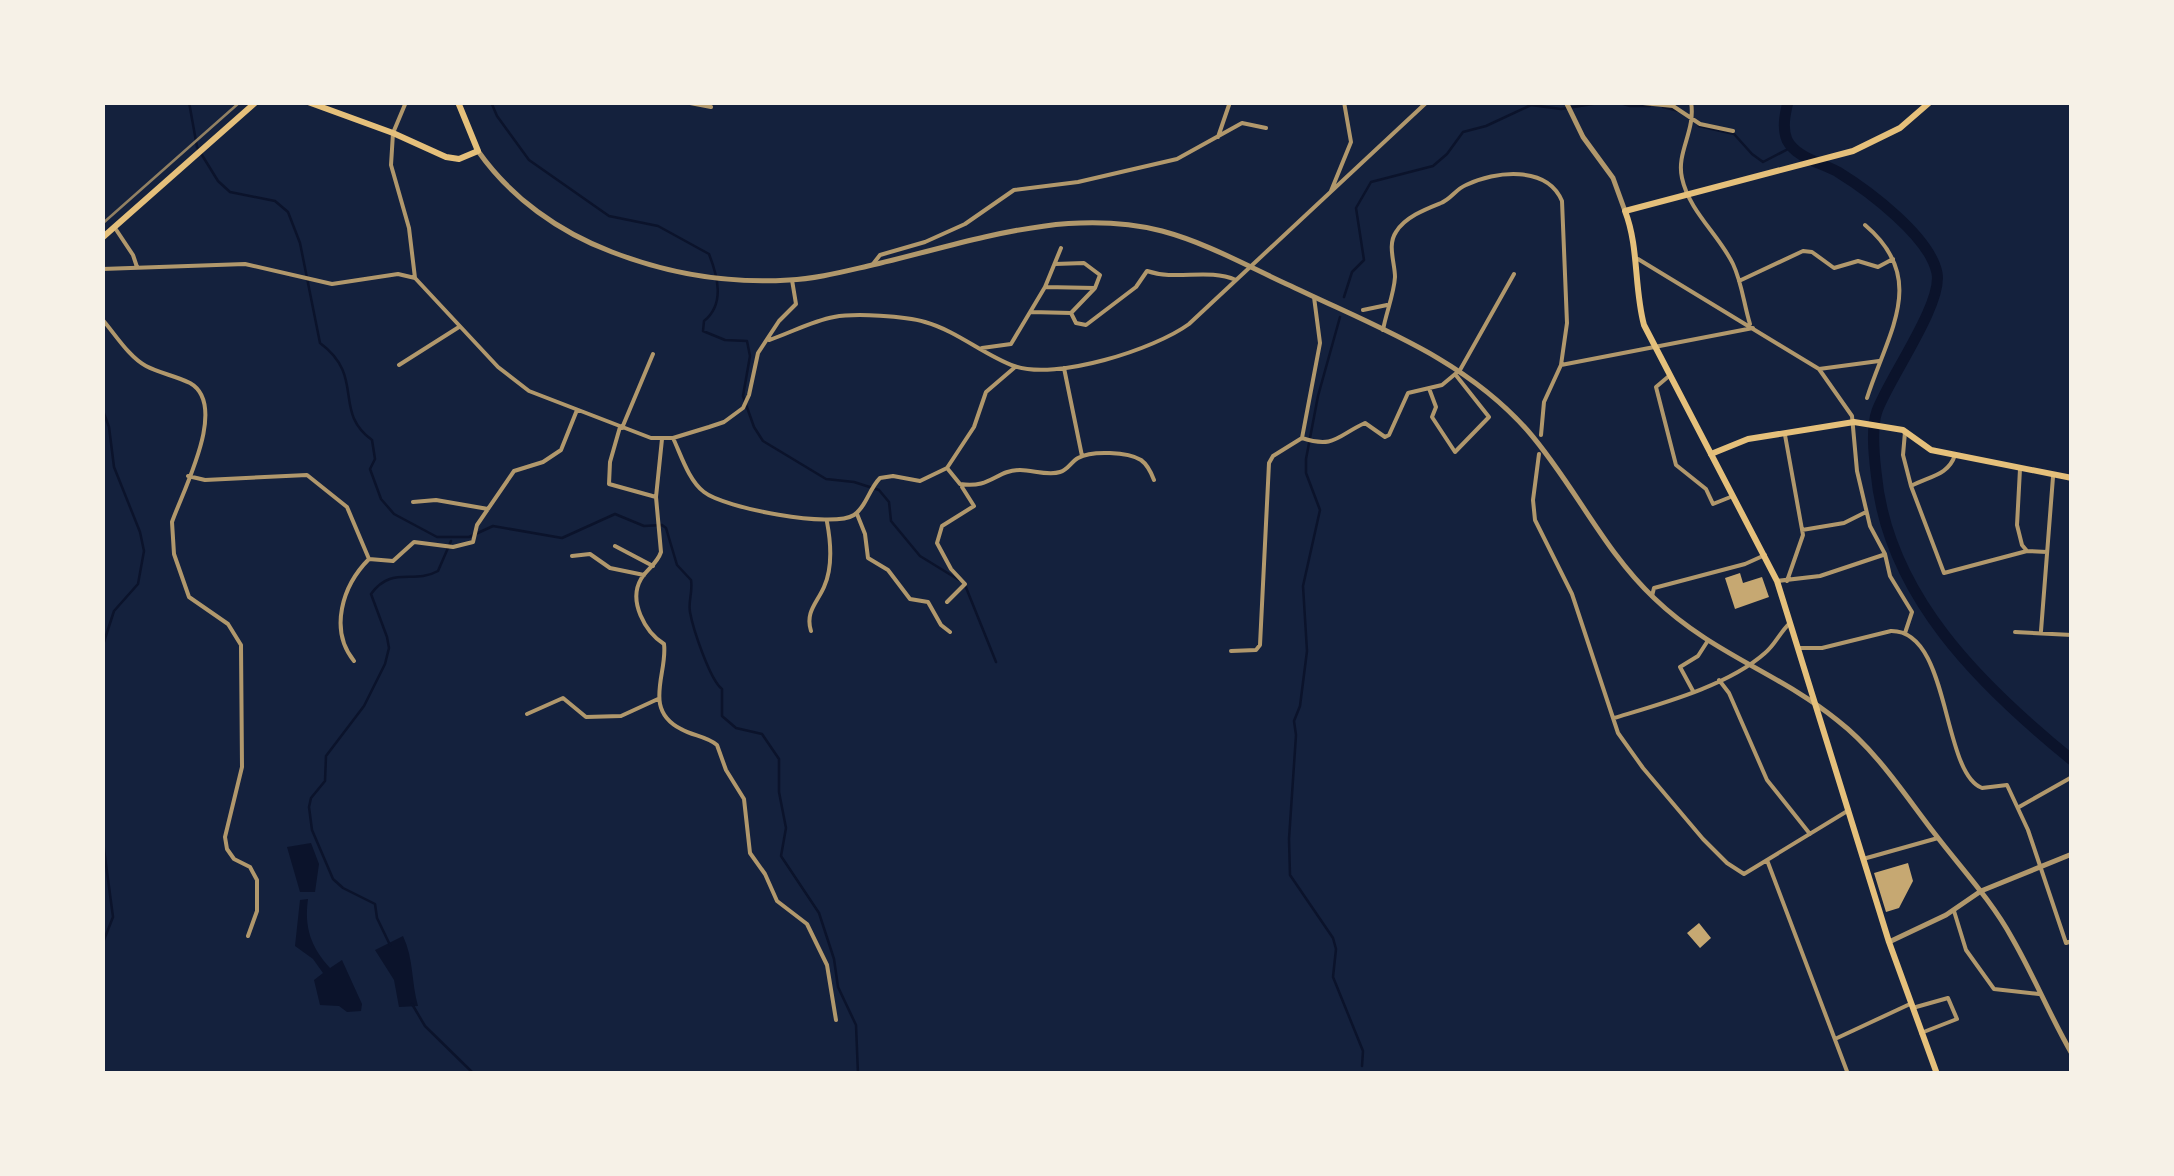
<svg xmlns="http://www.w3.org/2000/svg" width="2174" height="1176" font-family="Commissioner,sans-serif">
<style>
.water{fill:#0b132b}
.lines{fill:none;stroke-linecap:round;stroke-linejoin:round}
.stream{stroke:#0b132b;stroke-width:2.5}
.river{stroke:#0b132b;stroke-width:11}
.building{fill:#c6a872}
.minor{stroke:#b1986c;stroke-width:4}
.tertiary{stroke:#b1986c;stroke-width:5}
.secondary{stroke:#e5c07b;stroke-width:6}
.primary{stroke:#e5c07b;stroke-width:6}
.trunk{stroke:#e5c07b;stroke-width:6}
.rail{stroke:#918062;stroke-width:2.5}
</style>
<rect width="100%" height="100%" fill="#14213d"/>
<!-- water -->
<path class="water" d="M 311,843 L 319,864 L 315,892 L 300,892 L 287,847 Z
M 308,899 C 304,928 311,947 330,968 L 342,960 L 362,1004 L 361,1011 L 347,1012 L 339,1006 L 320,1005 L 314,980 L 323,973 L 313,959 L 295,946 L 300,900 Z
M 403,936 C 414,959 411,982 418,1006 L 399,1007 L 394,980 L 375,950 Z"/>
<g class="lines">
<!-- stream -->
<path class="stream" d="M 189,102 L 197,147 L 218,181 L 230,192 L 275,201 L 288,212 L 300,243 L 320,343 C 366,377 332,411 372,440 L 375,459 L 370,469 L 381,499 L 394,514 L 437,537 L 469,537 L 493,526 L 562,538 L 615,514 L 644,526 L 662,525 L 666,528 L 677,565 L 691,580 C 693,592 688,601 690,612 C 693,629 710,680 722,689 L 722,716 L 736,728 L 762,734 L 779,759 L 779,792 L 786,828 L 781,856 L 819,913 L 834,959 L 838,987 L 856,1025 L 858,1074
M 491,102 L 497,116 L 529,160 L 609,216 L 658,226 L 709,254 C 718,277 725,304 704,321 L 703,331 L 725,340 L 747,341 L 750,356 L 743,396 L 754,427 L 763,441 L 826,479 L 854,482 L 879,490 L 889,502 L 891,521 L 920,556 L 959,580
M 1617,102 L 1630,106 L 1650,106
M 1663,107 L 1679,111
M 1699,126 L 1734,134 L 1752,154 L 1763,162 L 1792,147
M 1344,297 L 1352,272 L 1364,260 L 1356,208 L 1371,182 L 1433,166 L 1447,154 L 1463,132 L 1486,126 L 1531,105 L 1561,109 L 1605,102
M 1340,317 L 1318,396 L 1306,459 L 1306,473 L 1320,510 L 1303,586 L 1307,651 L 1300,706 L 1294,721 L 1296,735 L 1289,839 L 1290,875 L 1333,938 L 1336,949 L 1333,977 L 1363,1051 L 1362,1066
M 102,408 L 109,427 L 114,467 L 140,532 L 144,551 L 138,584 L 114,611 L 102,648
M 965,585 L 996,662
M 102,834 L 113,917 L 102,945
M 390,945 L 377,918 L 375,904 L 343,888 L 333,879 L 312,830 L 309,807 L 311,798 L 325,781 L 326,756 L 364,706 L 385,664 L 389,648 L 387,637 L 371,594 C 392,565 413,585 438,571 L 451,541
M 412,1004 L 425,1026 L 474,1074"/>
<!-- river -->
<path class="river" d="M 1788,102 C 1785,114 1782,128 1787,140 C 1796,158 1822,163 1838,172 C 1869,191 1930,237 1937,273 C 1943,304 1889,378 1877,411 C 1871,428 1874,455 1876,472 C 1887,595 1981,686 2072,760"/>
</g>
<!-- building -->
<path class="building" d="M 1740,573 L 1743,583 L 1762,577 L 1769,597 L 1735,609 L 1725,578 Z
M 1908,863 L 1913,881 L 1899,908 L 1886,912 L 1874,873 Z
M 1699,923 L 1711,938 L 1700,948 L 1687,933 Z"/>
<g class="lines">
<!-- minor -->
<path class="minor" d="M 406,102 L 393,133 L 391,165 L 409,228 L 415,278 L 498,367 L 529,391 L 651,438 L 673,438 L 709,427 L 724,422 L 743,408 L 749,395 L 758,353 L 779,321 L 796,304 L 792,280
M 685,102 L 711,107
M 1633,102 L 1673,106 L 1700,124 L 1733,131
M 1691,102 C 1696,131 1676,152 1682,178 C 1689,211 1719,235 1733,264 C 1742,283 1744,305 1750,324
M 1218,137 L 1230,102
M 1331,191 L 1351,142 L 1344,102
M 1865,225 C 1929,279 1888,332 1867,398
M 115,228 L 133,255 L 137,267
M 1638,259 L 1819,369 L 1852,416 L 1857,471 L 1870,526 L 1885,554 L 1890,576 L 1912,612 L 1905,633
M 873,264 L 880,255 L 925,242 L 965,224 L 1014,190 L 1078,182 L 1177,159 L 1242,123 L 1266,128
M 1055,264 L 1084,263 L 1100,275 L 1095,288 L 1071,313
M 102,269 L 245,264 L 332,284 L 398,274 L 415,278
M 1739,281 L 1803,251 L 1812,252 L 1834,268 L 1858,261 L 1878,267 L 1893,259
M 1045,287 L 1095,288
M 1363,310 L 1387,305
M 1031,312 L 1071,313 L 1076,323 L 1086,325 L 1136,287 L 1147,271 C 1177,281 1207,268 1236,280
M 102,319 C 115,334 129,357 146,366 C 159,373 176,376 190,383 C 229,405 183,490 172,522 L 174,554 L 189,597 L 228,624 L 241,645 L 242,767 L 225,837 L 227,849 L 234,859 L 250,867 L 257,880 L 257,911 L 248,936
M 1383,330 C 1386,313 1394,294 1395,277 C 1395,263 1387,245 1396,232 C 1405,217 1426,209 1441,203 C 1451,199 1456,189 1466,185 C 1495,171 1547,165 1562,201 L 1567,323 L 1561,365 L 1544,402 L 1541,435
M 769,340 C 790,333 812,321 834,317 C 855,313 905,316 925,322 C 957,331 984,355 1014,366 C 1056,381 1155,349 1189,324 L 1427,102
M 982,348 L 1011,344 L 1045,287 L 1061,248
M 399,365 L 459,327
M 1561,365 L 1753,328
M 1064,368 L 1082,456
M 1819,369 L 1879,361
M 1669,376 L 1656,387 L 1676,465 L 1706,489 L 1713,504 L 1733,496
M 1430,391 L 1436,407 L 1432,417 L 1455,452 L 1489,417 L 1455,374
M 620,427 L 610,462 L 609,484 L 656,497
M 622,428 L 653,354
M 1905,432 L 1903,455 L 1911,486
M 1785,435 L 1803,535 L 1787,581
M 673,438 C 681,455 689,481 704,492 C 724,508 833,529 854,515 C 866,507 869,489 880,478 L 893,476 L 920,481 L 947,468 L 974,427 L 986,392 L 1014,368
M 1302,438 L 1320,343 L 1314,297
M 662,439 L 656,497 L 661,552 C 657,564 647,569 641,579 C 628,601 645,632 664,644 C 668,673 642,709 681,729 C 693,736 706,736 717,745 L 726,770 L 744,799 L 750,853 L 765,874 L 777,901 L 807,924 L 827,965 L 836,1020
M 1539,454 L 1533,500 L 1535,520 L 1572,594 L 1618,733 L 1643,768 L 1703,839 L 1727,863 L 1744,874 L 1849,810
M 1955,455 C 1948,476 1929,476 1911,486 L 1944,573 L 2027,551
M 947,468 L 960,484 C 991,489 996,470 1020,470 C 1033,470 1048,476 1060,472 C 1068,470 1071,462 1078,458 C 1092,450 1128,452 1141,460 C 1148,465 1151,472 1154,480
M 2020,469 L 2017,525 L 2022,545 L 2027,551 L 2047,552
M 188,476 L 205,480 L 307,475 L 347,507 L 369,559
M 413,502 L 436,500 L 488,509
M 857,514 L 865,534 L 868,558 L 888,570 L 910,599 L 928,602 L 941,625 L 950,632
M 1802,530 L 1844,523 L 1866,512
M 615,546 L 653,566
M 572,556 L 590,554 L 610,568 L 644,575
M 369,559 L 393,561 L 414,542 L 453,547 L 473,542 L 477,525 L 514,471 L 543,462 L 561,450 L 577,410
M 1777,581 L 1820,576 L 1883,555
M 1652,596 L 1654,588 L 1745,564 L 1765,555
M 947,602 L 965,584 L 951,569 L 937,543 L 942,526 L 974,506 L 962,487
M 811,631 C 805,612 817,603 824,587 C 833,567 831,543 827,522
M 2041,631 L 2053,477
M 2015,632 L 2072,635
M 1798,648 L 1822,648 L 1891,631 C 1951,630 1941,772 1982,788 L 2007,785 L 2028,830 L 2066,943 L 2072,941
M 1231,651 L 1256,650 L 1260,645 L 1269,463 L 1273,456 L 1302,438 C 1335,449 1338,435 1365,423 L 1385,437 L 1389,435 L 1408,393 L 1442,385 L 1460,370 L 1514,274
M 354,661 C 329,630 342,586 369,559
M 1719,680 L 1729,693 L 1767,780 L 1810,834
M 1693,691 L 1680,667 L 1698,656 L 1707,642
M 527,714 L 563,698 L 586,717 L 621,716 L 658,699
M 1614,718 C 1660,704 1728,686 1765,653 C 1775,645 1780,632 1790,623
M 2019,807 L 2072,777
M 1863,859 L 1938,838
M 1767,860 L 1848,1074
M 1954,911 L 1966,950 L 1994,989 L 2039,994
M 1916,1007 L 1948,998 L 1957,1019 L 1921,1033
M 1835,1039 L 1910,1004"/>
<!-- tertiary -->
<path class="tertiary" d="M 1566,102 L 1583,137 L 1613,178 L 1625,211
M 478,151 C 511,198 559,232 612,252 C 669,274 728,284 789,280 C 815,279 842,272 868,266 C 965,244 1062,206 1162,231 C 1207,243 1249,267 1291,286 C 1376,327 1464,358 1528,431 C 1574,484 1603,550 1654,598 C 1712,654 1779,673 1837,720 C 1877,751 1904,794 1935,834 C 1961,868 1991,900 2012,938 C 2034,976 2050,1016 2072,1054
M 1889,942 L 1946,915 L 1981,891 L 2072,854"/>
<!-- secondary -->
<path class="secondary" d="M 308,102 L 393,133 L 446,157 L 459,159 L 478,151 L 458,102
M 1711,454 L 1748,439 L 1854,422 L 1903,430 L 1931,450 L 2072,478"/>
<!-- primary -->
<path class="primary" d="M 1930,102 L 1900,128 L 1853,151 L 1625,211 C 1639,247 1634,288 1644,325 L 1777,581 L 1889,942 L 1937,1074"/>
<!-- trunk -->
<path class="trunk" d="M 102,238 L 256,102"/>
<!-- rail -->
<path class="rail" d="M 102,224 L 240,102"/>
</g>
<!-- border -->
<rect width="2174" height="1176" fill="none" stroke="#f6f1e7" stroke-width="210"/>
</svg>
